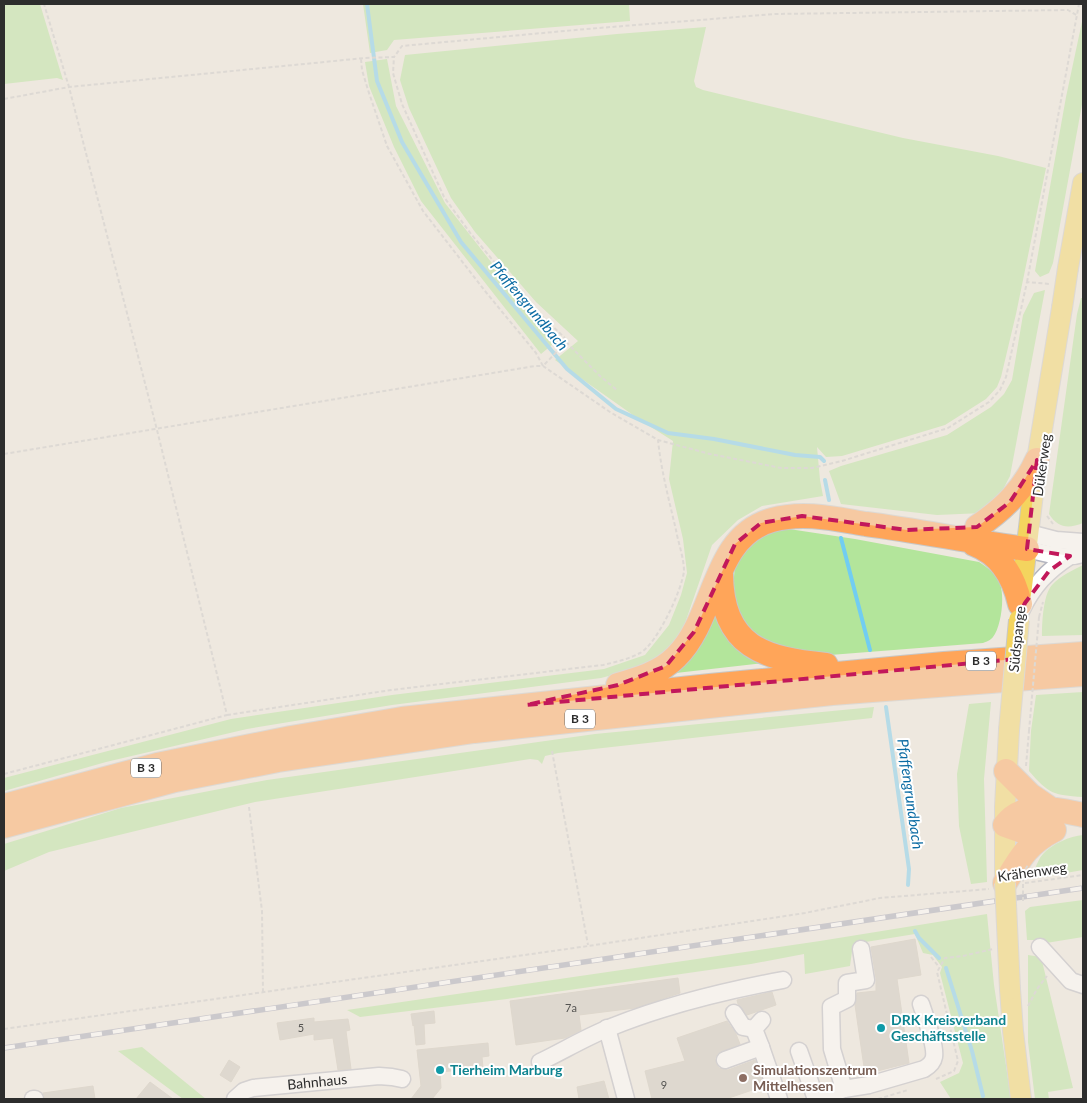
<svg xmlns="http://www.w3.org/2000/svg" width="1087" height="1103" font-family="Lato,sans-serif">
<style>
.green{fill:#b3e59b}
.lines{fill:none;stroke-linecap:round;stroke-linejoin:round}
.stream{stroke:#71cdf2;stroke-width:4}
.building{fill:#cac6bd;stroke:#cac4b8}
.minor-casing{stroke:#b3b5c0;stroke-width:19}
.major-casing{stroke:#c8c8c8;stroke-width:22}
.highway-casing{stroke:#c8c8c8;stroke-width:26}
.path{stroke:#c8c8c8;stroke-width:2;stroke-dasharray:4 2.5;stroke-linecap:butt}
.minor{stroke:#fff;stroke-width:16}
.major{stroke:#f4d45e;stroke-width:20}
.highway{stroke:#ffa559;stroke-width:24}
.rail-casing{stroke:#a1a4b7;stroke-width:5.5}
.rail{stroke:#fff;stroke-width:4;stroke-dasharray:11;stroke-linecap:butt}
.major-bridge-casing{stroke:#c8c8c8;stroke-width:22;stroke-linecap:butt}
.path-bridge{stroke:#c8c8c8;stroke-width:2;stroke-dasharray:4 2.5;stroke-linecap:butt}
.major-bridge{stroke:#f4d45e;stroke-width:20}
.marked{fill:none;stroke:#c2185b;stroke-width:4;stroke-dasharray:10 6;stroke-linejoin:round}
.culture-dot{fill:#0f9aa8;stroke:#fff;stroke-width:2}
.education-dot{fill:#8d6e63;stroke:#fff;stroke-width:2}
.labels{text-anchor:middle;stroke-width:4;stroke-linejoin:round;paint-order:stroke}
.number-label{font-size:11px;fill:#545351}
.shield{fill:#fff;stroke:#6c6c6c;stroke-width:1}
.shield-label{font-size:12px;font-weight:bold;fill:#2d2d2d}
.street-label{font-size:14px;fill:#2d2d2d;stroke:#fff}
.culture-label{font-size:14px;font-weight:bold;fill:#0d838f;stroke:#fff;text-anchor:start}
.education-label{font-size:14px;font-weight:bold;fill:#785e54;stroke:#fff;text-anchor:start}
.water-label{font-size:15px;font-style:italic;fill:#0b6ba3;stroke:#fff}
</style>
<rect width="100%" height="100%" fill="#eee8df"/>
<!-- green -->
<path class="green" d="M 4,4 L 40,4 L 63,80 L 57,78 L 4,84 Z
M 363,4 L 629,4 L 630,21 L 394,40 L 387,50 L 370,53 Z
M 1083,17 L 1083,99 L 1053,263 L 1049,273 L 1040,277 L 1035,271 L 1066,97 Z
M 706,27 L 694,81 L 696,87 L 703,90 L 903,138 L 998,156 L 1046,168 L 1016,314 L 1001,377 L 997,387 L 986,399 L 945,425 L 842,456 L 826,457 L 817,447 L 820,480 L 823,496 L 762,506 L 738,520 L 712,545 L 683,629 L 674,648 L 658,663 L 601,678 L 392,705 L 247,729 L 106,762 L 4,791 L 4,778 L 231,719 L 392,695 L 604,669 L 645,655 L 669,625 L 681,595 L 687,573 L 683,539 L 669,479 L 673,441 L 640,420 L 555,360 L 578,341 L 536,302 L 475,232 L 451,198 L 409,108 L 400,80 L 405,55 L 617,34 Z
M 387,59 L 396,106 L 445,203 L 527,308 L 559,339 L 541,354 L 421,201 L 394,147 L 369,86 L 365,62 Z
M 1045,290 L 1010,476 L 998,499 L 983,513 L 937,515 L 841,504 L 829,471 L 841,466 L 947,435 L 991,407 L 1004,394 L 1012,380 L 1023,315 L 1034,293 Z
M 1081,298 L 1083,298 L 1083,523 C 1068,529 1058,528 1049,514 L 1077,314 Z
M 789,529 L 855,539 L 979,562 C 987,567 997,575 1000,584 C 1005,597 1001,627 993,637 C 991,640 986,642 983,643 L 830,655 L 775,648 L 744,627 L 736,609 L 733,589 L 735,565 L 741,552 L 764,532 Z
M 1083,565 L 1083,635 L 1042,636 C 1042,623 1043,595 1052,585 C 1060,576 1073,570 1083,565 Z
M 716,593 L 774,662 L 667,674 Z
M 1083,692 L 1083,797 C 1053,795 1049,794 1029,771 L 1031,731 L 1036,695 Z
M 991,702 L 984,779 L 987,882 L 971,884 L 959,826 L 957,774 L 969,704 Z
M 874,707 L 872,718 L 558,753 L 545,756 L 542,764 L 538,760 L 530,759 L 255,802 L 49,852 L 4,871 L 4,844 L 121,808 L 267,780 L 595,734 Z
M 1083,835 L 1083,870 L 1037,878 L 1035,869 C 1037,864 1039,858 1043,854 C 1052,844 1070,836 1083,835 Z
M 1083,900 L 1083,937 L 1046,943 L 1036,940 L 1027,940 L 1025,911 L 1030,907 Z
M 987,914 L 994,985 L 1011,1099 L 951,1099 L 940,1082 L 959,1073 L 963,1063 L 940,973 L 942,967 L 933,955 L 923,953 L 915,934 L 853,944 L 850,966 L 805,974 L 804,954 L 751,964 L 507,999 L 360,1017 L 347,1010 L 820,941 Z
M 1028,955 L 1041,957 L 1073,1088 L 1048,1092 L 1049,1099 L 1035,1099 L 1028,1042 Z
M 142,1047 L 206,1099 L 183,1099 L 118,1051 Z"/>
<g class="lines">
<!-- stream -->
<path class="stream" d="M 367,4 L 377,81 L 402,142 L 461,242 L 567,369 L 616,409 L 668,433 L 714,439 L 795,455 L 820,457 L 824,461
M 825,480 L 829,500
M 841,538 L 870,650
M 886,707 L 909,869 L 908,885
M 915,931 L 919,938 L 939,958
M 946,968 L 972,1051 L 983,1096"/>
</g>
<!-- building -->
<path class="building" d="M 915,939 L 921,975 L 897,979 L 909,1063 L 865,1074 L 855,1005 L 857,993 L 876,991 L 876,978 L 871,947 Z
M 678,978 L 680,993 L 635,1008 L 579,1015 L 581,1030 L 565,1038 L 516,1045 L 510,1001 Z
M 772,992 L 776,1005 L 747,1015 L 738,1004 L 737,1000 Z
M 434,1011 L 435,1023 L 424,1024 L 425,1044 L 416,1045 L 414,1025 L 413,1026 L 411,1014 Z
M 314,1018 L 314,1022 L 348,1019 L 350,1030 L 346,1031 L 351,1069 L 338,1070 L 333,1038 L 314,1040 L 314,1034 L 280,1040 L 277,1023 Z
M 727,1021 L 736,1034 L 740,1044 L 718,1053 L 715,1058 L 716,1064 L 719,1068 L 728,1070 L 755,1060 L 764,1086 L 726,1099 L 652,1099 L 645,1071 L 685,1061 L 677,1038 Z
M 488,1043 L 489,1056 L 482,1057 L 483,1068 L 440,1072 L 441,1088 L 432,1099 L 411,1099 L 421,1086 L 417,1050 Z
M 229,1060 L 240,1067 L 231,1082 L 220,1075 Z
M 604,1081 L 609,1099 L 579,1099 L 577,1087 Z
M 150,1082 L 173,1099 L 136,1099 Z
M 93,1086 L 95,1099 L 45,1099 L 43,1093 Z"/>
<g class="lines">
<!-- minor casing -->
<g class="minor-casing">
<g id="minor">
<path d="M 1029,533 L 1056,540 L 1083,542"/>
<path d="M 1027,549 C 1045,553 1065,560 1083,554"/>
<path d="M 1021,611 C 1033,586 1047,571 1070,556"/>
<path d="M 1040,947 L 1071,981 L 1083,985"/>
<path d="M 734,1013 L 743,1027 L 754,1029"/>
<path d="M 607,1028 L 626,1099"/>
<path d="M 761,1047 L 754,1029 L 762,1020"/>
<path d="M 799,1051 L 816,1099"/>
<path d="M 725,1060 L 761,1047 L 779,1099"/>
<path d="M 540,1062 C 563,1051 586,1037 609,1028 C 665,1005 724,991 783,980"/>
<path d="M 844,1089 L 832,1049 L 831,1007 L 847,999 L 847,983 L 866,980 L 861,949"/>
<path d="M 33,1099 L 35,1099"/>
<path id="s1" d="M 235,1099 L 244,1091 L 253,1088 L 379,1076 L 392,1077 L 402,1079"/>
<path d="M 818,1099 L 844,1089 L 869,1085 L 924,1069 C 929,1066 933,1063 934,1057 C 936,1046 925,1016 921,1004"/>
</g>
</g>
<!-- major casing -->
<g class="major-casing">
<path id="major" d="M 1068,268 L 1083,183
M 1020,603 L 1037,460 L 1062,308
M 1005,883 L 1005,807 L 1009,730
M 1010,989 L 1013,1031 L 1021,1099"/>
</g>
<!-- highway casing -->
<g class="highway-casing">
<path id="highway" d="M 977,527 C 1004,509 1024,489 1037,460
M 974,544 C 1001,554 1014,578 1020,604
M 721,575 C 722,647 764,659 826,665
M 618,685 C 639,679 660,673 676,657 C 717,617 711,537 772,520 C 803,511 836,519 866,524 C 920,531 973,542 1027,549
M 1006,771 L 1030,795 L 1049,808
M 4,806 L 157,765 L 291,738 L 402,719 L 710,686 L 944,664 L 1083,654
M 4,826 L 175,780 L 278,760 L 474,731 L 832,693 L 1083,674
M 1054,830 L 1025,832 L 1005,825 C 1024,800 1058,810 1083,815
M 1005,883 C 1020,858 1027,844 1054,830"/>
</g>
<!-- path -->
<path class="path" d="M 361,59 L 362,70 L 368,90 L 387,146 L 423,211 L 485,291 L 536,353 L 543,366 L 566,342 L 564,337 L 530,305 L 471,234 L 444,197 L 402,104 L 393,73 L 394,57
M 4,99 L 69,87 L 365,58 L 394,57 L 402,46 L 586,29 L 775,14 L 1068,10 L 1078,16
M 1027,282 L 1079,4
M 566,342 L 600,376 L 618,391
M 4,454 L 535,366 L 543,366 L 610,412 L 658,440 L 710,454 L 781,468 L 812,468 L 842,461 L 948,428 L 989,402 L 1000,390 L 1006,377 L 1027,282 L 1050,284
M 1047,516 L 1053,524
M 1039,617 L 1043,602
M 227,715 L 391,690 L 603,665 C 616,662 629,659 640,653 C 657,644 682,590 684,571 C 684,558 678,542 676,530 C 669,500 661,470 658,440
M 552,751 L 588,945
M 1026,766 L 1029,731
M 4,774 L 227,715 L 157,430 L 69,87 L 44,4
M 249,807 L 262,911 L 263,993
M 1025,883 L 1083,875
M 931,957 L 939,967
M 1028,1006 L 1037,989 L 1047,976
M 4,1029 L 588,946 L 805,913 L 880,898 L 989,889
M 936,1079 L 954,1071 L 958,1061 L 937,972 L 945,958 L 963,956 L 993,949
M 878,1099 L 908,1090"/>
<!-- minor -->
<use href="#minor" class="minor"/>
<!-- major -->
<use href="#major" class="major"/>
<!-- highway -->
<use href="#highway" class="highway"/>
<!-- rail casing -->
<g class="rail-casing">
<path id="rail" d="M 4,1048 L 1083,888"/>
</g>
<!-- rail -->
<use href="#rail" class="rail"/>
<!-- major-bridge casing -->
<g class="major-bridge-casing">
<path id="major-bridge" d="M 1062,308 L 1068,268
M 1009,730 L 1019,620
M 1005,883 L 1010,989"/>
</g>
<!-- path-bridge -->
<path class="path-bridge" d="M 1029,731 L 1039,617
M 1023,901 L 1023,873 L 1028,865"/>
<!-- major-bridge -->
<use href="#major-bridge" class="major-bridge"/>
</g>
<!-- marked area -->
<path d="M0 0H1087V1103H0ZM 1037,460 L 1027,549 L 1070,556 L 1049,571 L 1025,603 L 1019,615 L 1015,659 L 526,705 L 618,685 L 666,666 L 694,632 L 735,544 L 761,523 L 802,516 L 907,530 L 977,527 L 1010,502 Z" fill="#eee8df" fill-opacity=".55" fill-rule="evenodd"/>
<path class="marked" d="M 1037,460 L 1027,549 L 1070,556 L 1049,571 L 1025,603 L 1019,615 L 1015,659 L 526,705 L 618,685 L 666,666 L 694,632 L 735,544 L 761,523 L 802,516 L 907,530 L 977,527 L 1010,502 Z"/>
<!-- markers -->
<g class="culture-dot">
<circle cx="881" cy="1028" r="5"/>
<circle cx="440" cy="1070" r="5"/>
</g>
<circle class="education-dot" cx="743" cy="1078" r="5"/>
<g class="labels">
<!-- number labels -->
<g class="number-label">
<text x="571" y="1012">7a</text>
<text x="301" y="1032">5</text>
<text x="664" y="1089">9</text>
</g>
<!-- shield labels -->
<g class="shield">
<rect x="966" y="651.5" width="30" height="19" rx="4"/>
<rect x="565" y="709.5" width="30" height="19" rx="4"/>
<rect x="131" y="758.5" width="30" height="19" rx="4"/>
</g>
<g class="shield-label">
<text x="981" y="665">B 3</text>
<text x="580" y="723">B 3</text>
<text x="146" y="772">B 3</text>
</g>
<!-- street labels -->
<g class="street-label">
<text transform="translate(1042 465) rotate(-82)" y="5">Dükerweg</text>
<text transform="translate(1017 639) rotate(-84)" y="5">Südspange</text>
<text transform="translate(1032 872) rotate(-8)" y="5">Krähenweg</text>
<text dy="5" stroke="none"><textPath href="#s1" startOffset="86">Bahnhaus</textPath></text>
</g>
<!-- culture labels -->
<g class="culture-label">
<text x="891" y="1025">DRK Kreisverband<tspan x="891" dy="16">Geschäftsstelle</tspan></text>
<text x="450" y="1075">Tierheim Marburg</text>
</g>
<!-- education labels -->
<g class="education-label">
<text x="753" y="1075">Simulationszentrum<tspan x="753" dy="16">Mittelhessen</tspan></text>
</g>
<!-- water labels -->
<g class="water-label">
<text transform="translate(529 306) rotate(50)" y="5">Pfaffengrundbach</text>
<text transform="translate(910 794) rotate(82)" y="5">Pfaffengrundbach</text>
</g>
</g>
<!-- border -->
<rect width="1087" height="1103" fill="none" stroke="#2d2d2d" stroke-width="10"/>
</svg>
